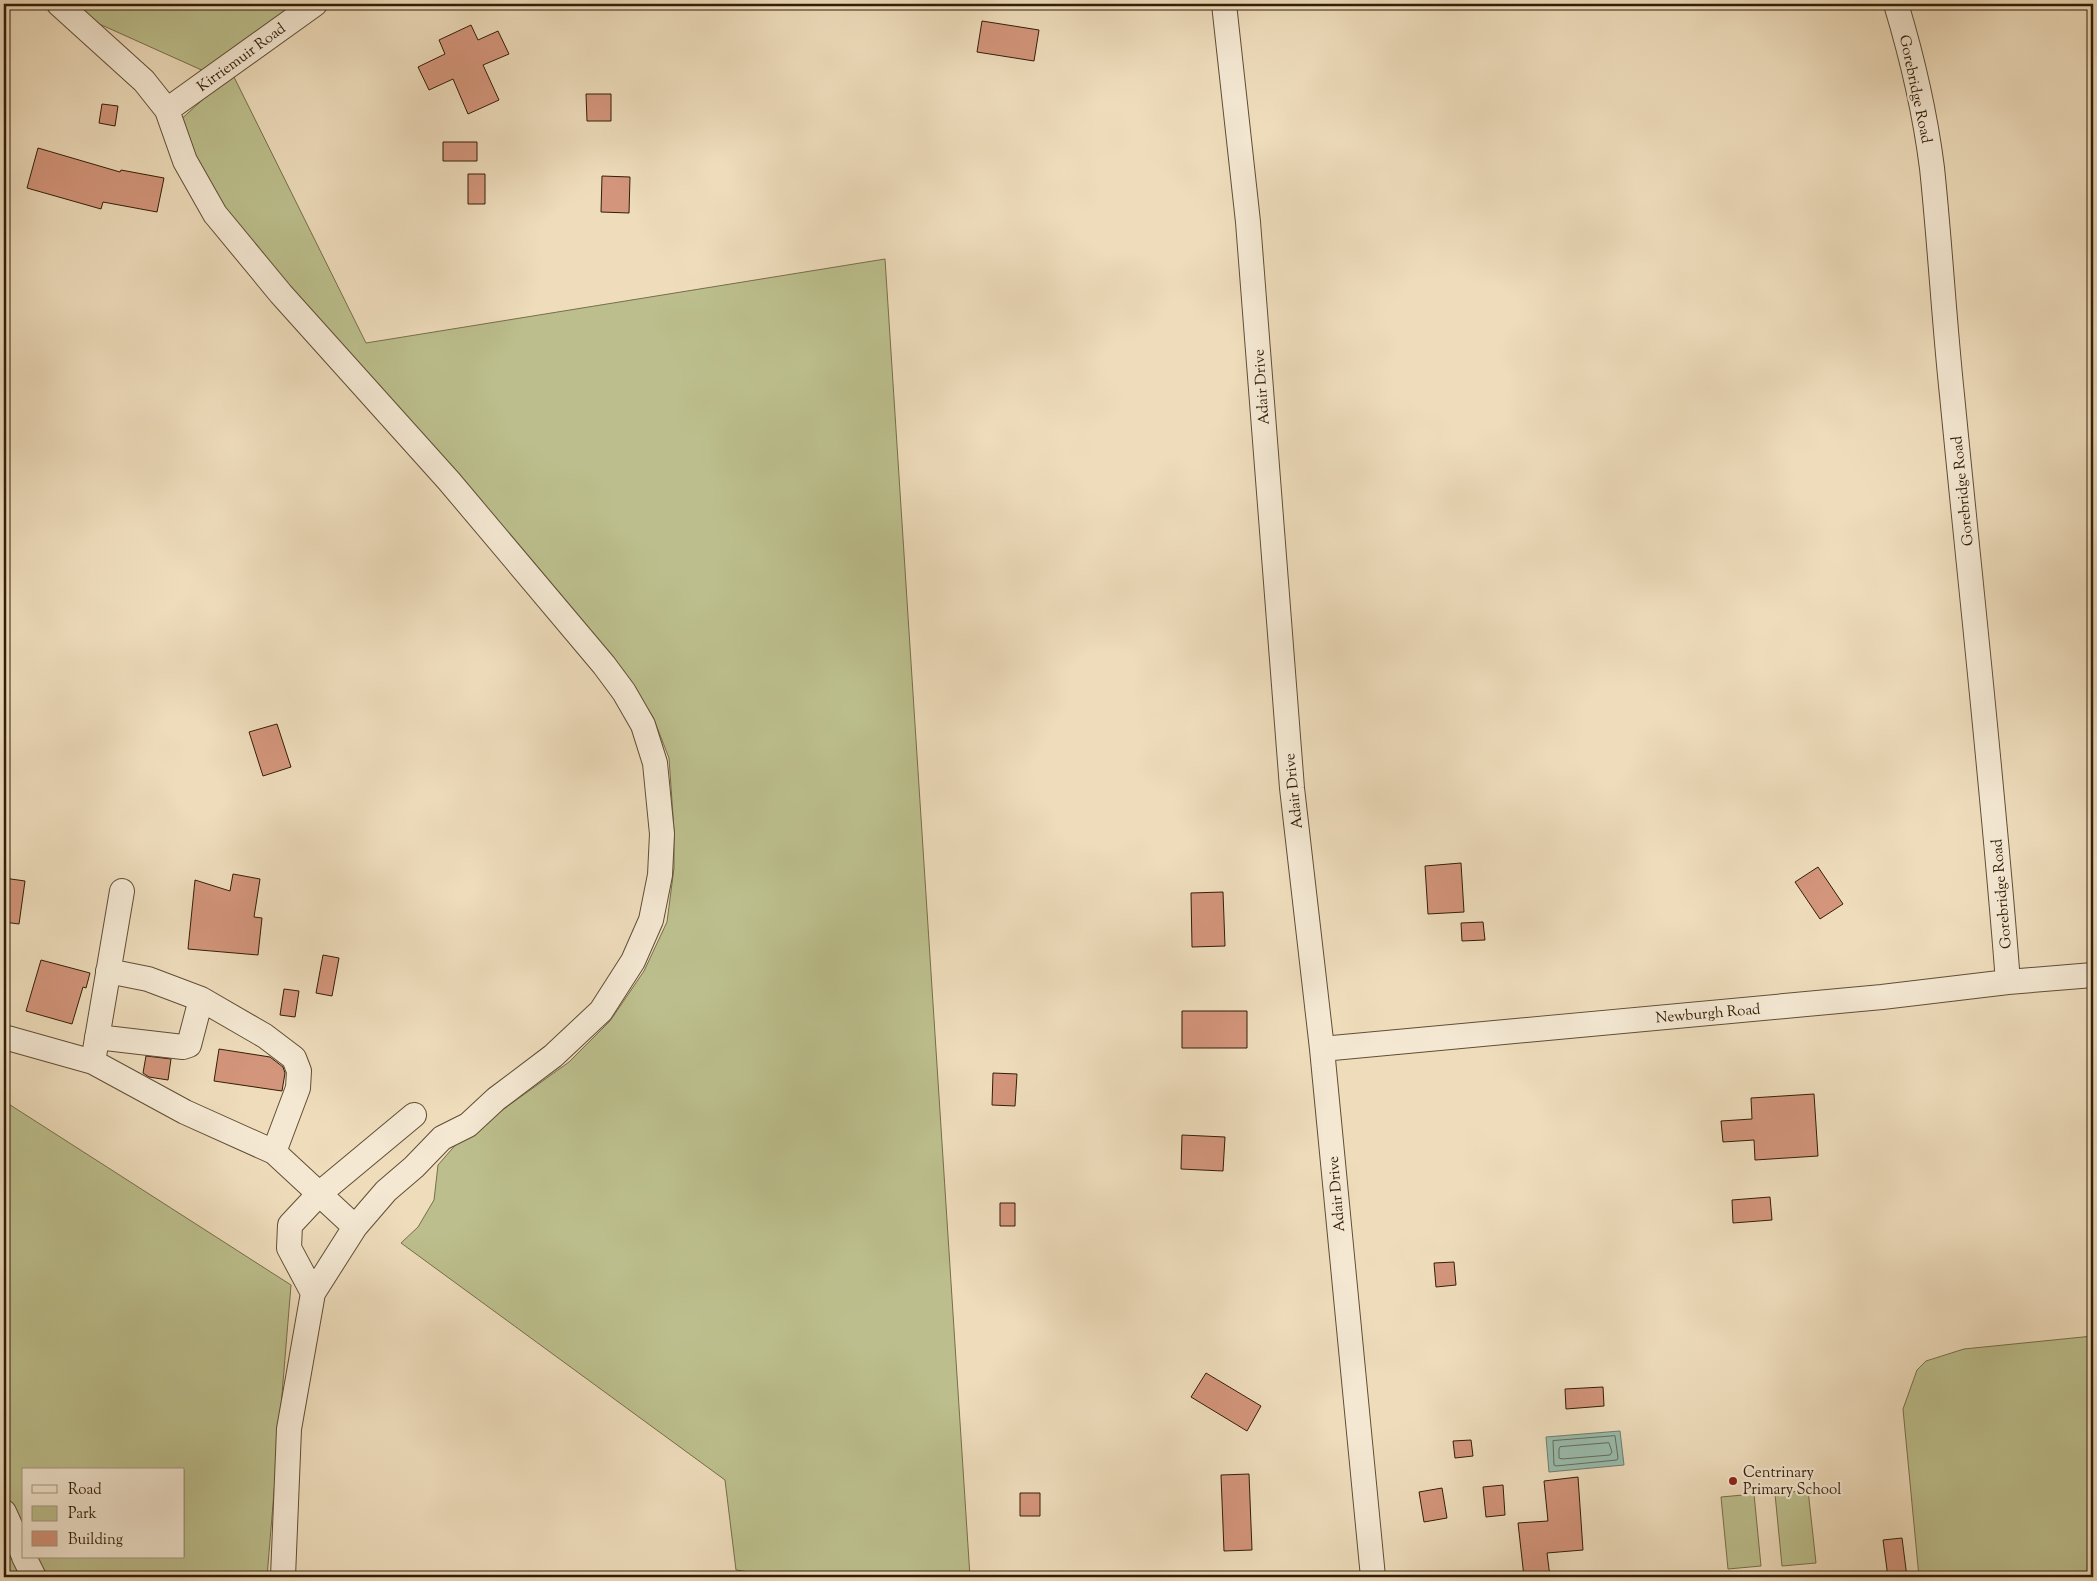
<svg xmlns="http://www.w3.org/2000/svg" width="2097" height="1581" font-family="'Sorts Mill Goudy',serif">
<style>
.green{fill:#bcbf8d;stroke:#776e4a}
.water{fill:#99bcad;stroke:#707d6b}
.lines{fill:none;stroke-linecap:round;stroke-linejoin:round}
.shore{stroke:#666d5a;stroke-width:1}
.building{fill:#d3957b;stroke:#321e08}
.minor-casing{stroke:#614e35;stroke-width:26}
.minor{stroke:#f4e8d3;stroke-width:24}
.poi-dot{fill:#8f2418;stroke:#f4e8d3;stroke-width:2}
.labels{text-anchor:middle;stroke-width:4.5;stroke-linejoin:round;paint-order:stroke}
.street-label{font-size:15px;fill:#321e08;stroke:#f4e8d3}
.poi-label{font-size:15px;fill:#321e08;stroke:#f4e8d3;text-anchor:start}
</style>
<rect width="100%" height="100%" fill="#eedcbb"/>
<filter id="stains"><feTurbulence type="fractalNoise" baseFrequency=".004" numOctaves="4"/><feColorMatrix values="0 0 0 0 .2 0 0 0 0 .09 0 0 0 0 .02 0 0 0 .5 -.17"/></filter>
<radialGradient id="worn" r=".72"><stop offset=".6" stop-color="#630" stop-opacity="0"/><stop offset="1" stop-color="#630" stop-opacity=".3"/></radialGradient>
<!-- green -->
<path class="green" d="M 71,4 L 302,4 L 206,72 L 86,18 Z
M 232,73 L 366,343 L 885,259 L 970,1577 L 784,1577 L 736,1570 L 725,1480 L 401,1243 L 418,1227 L 434,1200 L 438,1165 L 458,1142 L 569,1062 L 610,1021 L 644,971 L 667,922 L 674,868 L 674,830 L 669,758 L 653,717 L 630,683 L 218,212 L 177,123 Z
M 4,1101 L 291,1285 L 267,1577 L 41,1577 L 32,1557 L 184,1557 L 184,1470 L 24,1470 L 24,1541 L 4,1499 Z
M 2093,1336 L 2093,1577 L 1919,1577 L 1903,1409 L 1917,1370 L 1926,1361 L 1964,1349 Z
M 1808,1490 L 1816,1563 L 1782,1566 L 1775,1494 Z
M 1754,1494 L 1761,1566 L 1728,1569 L 1721,1497 Z
M 4,1540 L 21,1577 L 4,1577 Z"/>
<!-- water -->
<path class="water" d="M 1620,1431 L 1624,1465 L 1549,1472 L 1546,1437 Z"/>
<g class="lines">
<!-- shore -->
<path class="shore" d="M 1615,1436 L 1618,1458 L 1617,1460 L 1556,1466 L 1554,1465 L 1553,1441 Z
M 1609,1443 L 1612,1452 L 1610,1455 L 1562,1459 L 1559,1458 L 1559,1449 L 1560,1447 Z"/>
</g>
<!-- building -->
<path class="building" d="M 982,21 L 1039,30 L 1034,61 L 977,52 Z
M 471,25 L 478,40 L 498,31 L 509,54 L 483,65 L 499,100 L 468,114 L 453,79 L 429,90 L 418,67 L 445,54 L 439,40 Z
M 586,94 L 611,94 L 611,121 L 587,121 Z
M 102,104 L 118,106 L 115,126 L 99,123 Z
M 443,142 L 477,142 L 477,161 L 443,161 Z
M 38,148 L 120,172 L 121,170 L 164,178 L 157,212 L 103,202 L 101,209 L 27,188 Z
M 468,174 L 485,174 L 485,204 L 468,204 Z
M 602,176 L 630,177 L 629,213 L 601,212 Z
M 277,724 L 291,767 L 263,776 L 249,732 Z
M 1461,863 L 1464,912 L 1428,914 L 1425,866 Z
M 1818,867 L 1843,904 L 1820,919 L 1795,882 Z
M 233,874 L 260,879 L 254,917 L 262,918 L 258,955 L 188,949 L 195,880 L 230,891 Z
M 4,878 L 25,881 L 19,924 L 4,922 Z
M 1223,892 L 1225,946 L 1192,947 L 1191,893 Z
M 1483,922 L 1485,940 L 1462,941 L 1461,923 Z
M 323,955 L 339,958 L 332,996 L 316,993 Z
M 41,960 L 90,973 L 86,988 L 83,987 L 72,1024 L 26,1011 Z
M 284,989 L 299,991 L 295,1017 L 280,1015 Z
M 1182,1011 L 1247,1011 L 1247,1048 L 1182,1048 Z
M 219,1049 L 270,1057 L 283,1067 L 285,1073 L 282,1091 L 214,1081 Z
M 146,1056 L 171,1059 L 168,1080 L 149,1077 L 143,1073 Z
M 993,1073 L 1017,1074 L 1015,1106 L 992,1105 Z
M 1814,1094 L 1818,1156 L 1755,1160 L 1754,1140 L 1723,1142 L 1721,1121 L 1752,1119 L 1751,1098 Z
M 1182,1135 L 1225,1137 L 1223,1171 L 1181,1169 Z
M 1770,1197 L 1772,1220 L 1733,1223 L 1732,1200 Z
M 1000,1203 L 1015,1203 L 1015,1226 L 1000,1226 Z
M 1454,1262 L 1456,1285 L 1436,1287 L 1434,1263 Z
M 1206,1373 L 1261,1406 L 1247,1431 L 1191,1397 Z
M 1603,1387 L 1604,1406 L 1566,1409 L 1565,1389 Z
M 1471,1440 L 1473,1456 L 1455,1458 L 1453,1441 Z
M 1249,1474 L 1252,1550 L 1224,1551 L 1221,1475 Z
M 1578,1477 L 1583,1550 L 1547,1553 L 1550,1577 L 1524,1577 L 1518,1523 L 1548,1521 L 1544,1481 Z
M 1503,1485 L 1505,1515 L 1486,1517 L 1483,1487 Z
M 1442,1488 L 1447,1518 L 1424,1522 L 1419,1492 Z
M 1020,1493 L 1040,1493 L 1040,1516 L 1020,1516 Z
M 1902,1538 L 1907,1577 L 1888,1577 L 1883,1540 Z"/>
<g class="lines">
<!-- minor casing -->
<g class="minor-casing">
<path id="minor" d="M 59,4 L 144,81 L 167,110 L 185,161 L 215,214 L 281,294 L 449,481 L 604,665 L 624,692 L 643,725 L 655,763 L 662,834 L 660,875 L 651,920 L 633,961 L 601,1011 L 553,1056 L 496,1099 L 468,1125 L 442,1138 L 414,1167 L 386,1191 L 355,1227 L 313,1293 L 289,1429 L 283,1577
M 1224,4 L 1248,222 L 1292,788 L 1322,1049 L 1373,1577
M 1896,4 C 1912,57 1925,113 1932,168 C 1940,244 1944,320 1952,395 C 1971,591 1993,786 2008,982
M 167,110 L 315,4
M 108,971 L 148,979 L 201,999 L 265,1036 L 294,1058 L 299,1071 L 298,1088 L 274,1152
M 4,1037 L 93,1062 L 185,1112 L 274,1152 L 355,1227
M 97,1037 L 183,1047 L 189,1045 L 201,999
M 1322,1049 L 1882,997 L 2008,982 L 2093,975
M 93,1062 L 122,891
M 313,1293 L 289,1248 L 290,1225 L 319,1194 L 414,1115
M 4,1512 L 24,1556
M 24,1557 L 34,1577"/>
</g>
<!-- minor -->
<use href="#minor" class="minor"/>
</g>
<!-- markers -->
<circle class="poi-dot" cx="1733" cy="1481" r="5"/>
<g class="labels">
<!-- street labels -->
<g class="street-label">
<text transform="translate(241 57) rotate(-36)" y="5">Kirriemuir Road</text>
<text transform="translate(1916 89) rotate(78)" y="5">Gorebridge Road</text>
<text transform="translate(1261 387) rotate(-94)" y="5">Adair Drive</text>
<text transform="translate(1962 491) rotate(-96)" y="5">Gorebridge Road</text>
<text transform="translate(1293 791) rotate(-96)" y="5">Adair Drive</text>
<text transform="translate(2001 894) rotate(-95)" y="5">Gorebridge Road</text>
<text transform="translate(1708 1013) rotate(-5)" y="5">Newburgh Road</text>
<text transform="translate(1336 1194) rotate(-95)" y="5">Adair Drive</text>
</g>
<!-- poi labels -->
<g class="poi-label">
<text x="1743" y="1477">Centrinary<tspan x="1743" dy="17">Primary School</tspan></text>
</g>
</g>
<!-- margin -->
<rect width="2097" height="1581" fill="none" stroke="#eedcbb" stroke-width="20"/>
<rect x="5" y="5" width="2087" height="1571" fill="none" stroke="#321e08" stroke-width="2.5"/>
<rect x="10" y="10" width="2077" height="1561" fill="none" stroke="#321e08"/>
<!-- legend -->
<rect x="22" y="1468" width="162" height="90" fill="#f4e8d3" stroke="#a69782"/>
<rect x="32" y="1485" width="25" height="8" fill="#f4e8d3" stroke="#a69782"/>
<text x="68" y="1494" font-size="15" fill="#321e08">Road</text>
<rect x="32" y="1506" width="25" height="15" fill="#bcbf8d" stroke="#a69782"/>
<text x="68" y="1518" font-size="15" fill="#321e08">Park</text>
<rect x="32" y="1531" width="25" height="15" fill="#d3957b" stroke="#a69782"/>
<text x="68" y="1544" font-size="15" fill="#321e08">Building</text>
<rect width="100%" height="100%" filter="url(#stains)"/>
<rect width="100%" height="100%" fill="url(#worn)"/>
</svg>
